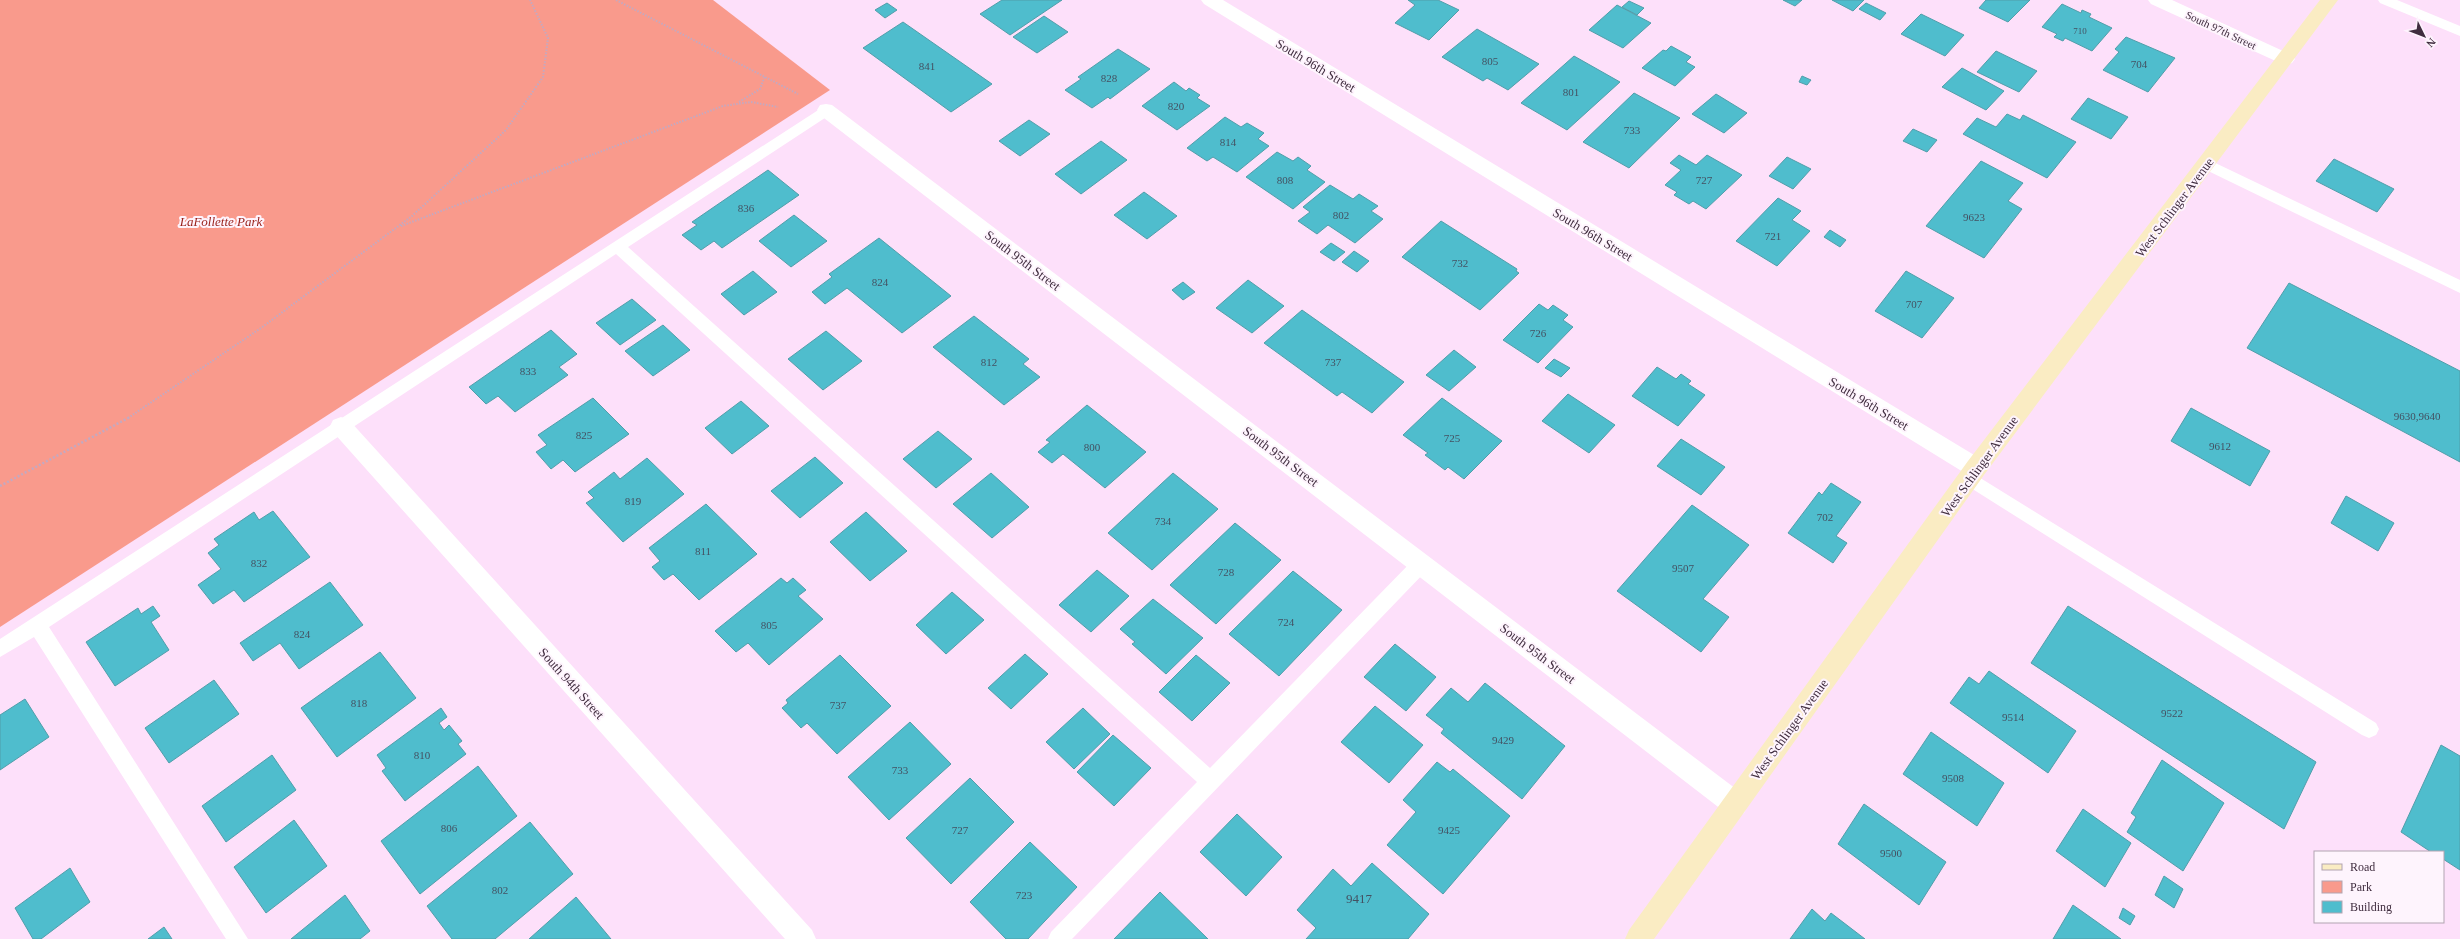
<svg xmlns="http://www.w3.org/2000/svg" width="2460" height="939" font-family="Georgia,serif">
<style>
.green{fill:#f99a8c}
.building{fill:#4fbdcd;stroke:#519eaa}
.lines{fill:none;stroke-linecap:round;stroke-linejoin:round}
.path-far1{stroke:#c3a9c1;stroke-width:2;stroke-dasharray:1.5 1.5;stroke-linecap:butt}
.path{stroke:#c3a9c1;stroke-width:2.5;stroke-dasharray:2 2;stroke-linecap:butt}
.lane{fill:#fff;fill-rule:evenodd}
.street{fill:#fff;fill-rule:evenodd}
.secondary{fill:#faecc3;fill-rule:evenodd}
.labels{text-anchor:middle;stroke-width:4;stroke-linejoin:round;paint-order:stroke}
.far-number-label{font-size:9px;fill:#445162}
.far-street-label{font-size:11px;fill:#402d3f;stroke:#fef4fd}
.number-label{font-size:11px;fill:#445162}
.street-label{font-size:13px;fill:#402d3f;stroke:#fef4fd}
.park-label{font-size:13px;font-style:italic;fill:#981e18;stroke:#fef4fd}
.near-number-label{font-size:13px;fill:#445162}
</style>
<rect width="100%" height="100%" fill="#fde0fa"/>
<!-- green -->
<path class="green" d="M 0,0 L 713,0 L 830,90 L 0,627 Z"/>
<!-- building -->
<path class="building" d="M 1002,0 L 1062,0 L 1010,35 L 980,14 Z
M 1438,0 L 1459,10 L 1429,40 L 1395,23 L 1415,5 L 1408,0 Z
M 1783,0 L 1802,0 L 1795,6 Z
M 1832,0 L 1864,0 L 1853,11 Z
M 1986,0 L 2030,0 L 2008,22 L 1979,8 Z
M 1629,1 L 1644,8 L 1637,15 L 1622,7 Z
M 887,3 L 897,10 L 885,18 L 875,10 Z
M 1866,3 L 1886,13 L 1880,20 L 1859,9 Z
M 2062,4 L 2081,13 L 2082,10 L 2091,14 L 2089,17 L 2112,28 L 2092,51 L 2065,38 L 2063,41 L 2054,37 L 2057,34 L 2042,27 Z
M 1617,5 L 1651,23 L 1623,48 L 1589,30 Z
M 1921,14 L 1964,35 L 1945,56 L 1901,34 Z
M 1044,16 L 1068,32 L 1037,53 L 1013,37 Z
M 903,22 L 992,84 L 951,112 L 863,48 Z
M 1477,29 L 1539,64 L 1508,90 L 1487,78 L 1483,81 L 1442,57 Z
M 2126,37 L 2175,58 L 2148,92 L 2103,70 L 2119,52 L 2115,49 Z
M 1671,46 L 1691,57 L 1686,62 L 1695,67 L 1675,86 L 1642,68 L 1663,50 L 1666,51 Z
M 1118,49 L 1150,69 L 1110,99 L 1108,97 L 1092,108 L 1065,90 L 1081,79 L 1078,77 Z
M 1996,51 L 2037,71 L 2019,92 L 1977,72 Z
M 1574,56 L 1620,82 L 1567,130 L 1521,103 Z
M 1962,68 L 2004,91 L 1986,110 L 1942,87 Z
M 1802,76 L 1811,80 L 1807,85 L 1799,82 Z
M 1174,82 L 1186,91 L 1189,88 L 1200,95 L 1197,98 L 1210,106 L 1177,130 L 1142,106 Z
M 1634,93 L 1680,118 L 1629,168 L 1583,142 Z
M 1716,94 L 1747,113 L 1724,133 L 1692,114 Z
M 2088,98 L 2128,117 L 2111,139 L 2071,119 Z
M 2007,114 L 2020,120 L 2023,115 L 2076,142 L 2047,178 L 1963,134 L 1977,118 L 1996,127 Z
M 1225,117 L 1241,127 L 1247,123 L 1264,133 L 1258,139 L 1269,146 L 1237,172 L 1213,157 L 1207,161 L 1187,148 Z
M 1029,120 L 1050,134 L 1020,156 L 999,141 Z
M 1913,129 L 1937,140 L 1927,152 L 1903,141 Z
M 1101,141 L 1127,160 L 1081,194 L 1055,174 Z
M 1277,152 L 1293,161 L 1298,157 L 1311,166 L 1307,170 L 1325,182 L 1293,209 L 1246,177 Z
M 1679,155 L 1696,165 L 1707,155 L 1742,175 L 1706,209 L 1693,201 L 1689,204 L 1674,195 L 1677,192 L 1665,185 L 1681,170 L 1670,163 Z
M 1787,157 L 1811,169 L 1793,189 L 1769,176 Z
M 2334,159 L 2394,189 L 2377,212 L 2316,181 Z
M 1981,161 L 2023,183 L 2008,201 L 2022,209 L 1984,258 L 1926,226 Z
M 768,170 L 799,195 L 722,248 L 714,241 L 701,250 L 682,235 L 697,225 L 692,222 Z
M 1330,185 L 1353,199 L 1359,194 L 1378,206 L 1371,211 L 1383,219 L 1355,243 L 1328,225 L 1317,234 L 1298,221 L 1310,212 L 1303,207 Z
M 1144,192 L 1177,216 L 1147,239 L 1114,215 Z
M 1778,198 L 1801,211 L 1792,220 L 1810,231 L 1777,266 L 1736,241 Z
M 794,215 L 827,241 L 791,267 L 759,241 Z
M 1441,221 L 1517,269 L 1516,271 L 1519,273 L 1480,310 L 1402,257 Z
M 1830,230 L 1846,240 L 1840,247 L 1824,237 Z
M 879,238 L 951,296 L 902,333 L 847,288 L 825,304 L 812,292 L 832,277 L 829,274 Z
M 1331,243 L 1345,252 L 1334,261 L 1320,252 Z
M 1354,251 L 1369,261 L 1357,272 L 1342,262 Z
M 753,271 L 777,292 L 744,315 L 721,294 Z
M 1906,271 L 1954,298 L 1922,338 L 1875,311 Z
M 1248,280 L 1284,306 L 1252,333 L 1216,308 Z
M 1183,282 L 1195,292 L 1183,300 L 1172,290 Z
M 2289,283 L 2460,371 L 2460,462 L 2247,348 Z
M 632,299 L 656,320 L 620,345 L 596,323 Z
M 1539,304 L 1548,310 L 1553,305 L 1568,315 L 1563,320 L 1573,327 L 1538,363 L 1503,340 Z
M 1302,310 L 1404,382 L 1372,413 L 1342,392 L 1337,396 L 1264,343 Z
M 974,316 L 1029,359 L 1023,364 L 1040,377 L 1004,405 L 933,347 Z
M 663,325 L 690,350 L 653,376 L 625,351 Z
M 551,330 L 577,354 L 559,367 L 568,375 L 515,412 L 498,396 L 486,404 L 469,387 Z
M 826,331 L 862,361 L 823,390 L 788,359 Z
M 1454,350 L 1476,367 L 1449,391 L 1426,375 Z
M 1554,359 L 1570,368 L 1561,377 L 1545,368 Z
M 1657,367 L 1676,379 L 1681,374 L 1691,381 L 1688,384 L 1705,395 L 1678,426 L 1632,396 Z
M 1568,394 L 1615,425 L 1589,453 L 1542,421 Z
M 593,398 L 629,434 L 575,472 L 563,460 L 551,469 L 536,452 L 547,445 L 538,435 Z
M 1442,398 L 1502,441 L 1464,479 L 1448,467 L 1445,470 L 1425,455 L 1428,453 L 1403,435 Z
M 741,401 L 769,426 L 732,454 L 705,428 Z
M 1087,405 L 1146,452 L 1105,488 L 1063,454 L 1052,463 L 1038,452 L 1050,442 L 1046,440 Z
M 2191,408 L 2270,451 L 2250,486 L 2171,441 Z
M 938,431 L 972,459 L 936,488 L 903,459 Z
M 1681,439 L 1725,467 L 1701,495 L 1657,466 Z
M 815,457 L 843,483 L 800,518 L 771,491 Z
M 647,458 L 684,494 L 623,542 L 586,503 L 594,498 L 588,492 L 614,472 L 620,479 Z
M 991,473 L 1029,507 L 992,538 L 953,504 Z
M 1173,473 L 1218,509 L 1152,570 L 1108,533 Z
M 1831,483 L 1861,502 L 1836,536 L 1847,543 L 1833,563 L 1788,533 L 1819,492 L 1822,495 Z
M 2346,496 L 2394,523 L 2378,551 L 2331,523 Z
M 706,504 L 757,554 L 699,600 L 673,574 L 664,580 L 652,567 L 660,561 L 649,548 Z
M 1692,505 L 1749,545 L 1703,599 L 1729,617 L 1701,652 L 1617,591 Z
M 273,511 L 310,557 L 244,602 L 234,590 L 213,604 L 198,585 L 221,569 L 208,553 L 219,545 L 214,539 L 254,512 L 259,520 Z
M 866,512 L 907,551 L 870,581 L 830,542 Z
M 1235,523 L 1281,560 L 1216,624 L 1170,585 Z
M 1097,570 L 1129,596 L 1091,632 L 1059,605 Z
M 1293,571 L 1342,610 L 1279,676 L 1229,634 Z
M 781,578 L 787,583 L 793,578 L 806,590 L 798,596 L 823,619 L 769,665 L 748,643 L 736,652 L 715,631 Z
M 330,582 L 363,625 L 299,669 L 280,643 L 253,661 L 240,643 Z
M 952,592 L 984,620 L 946,654 L 916,625 Z
M 1153,599 L 1203,638 L 1166,674 L 1132,644 L 1135,642 L 1120,629 Z
M 153,606 L 160,616 L 151,622 L 169,650 L 115,686 L 86,642 L 138,608 L 141,614 Z
M 2068,606 L 2316,762 L 2284,829 L 2031,663 Z
M 1395,644 L 1436,677 L 1406,711 L 1364,677 Z
M 380,652 L 416,698 L 337,757 L 301,708 Z
M 1025,654 L 1048,674 L 1011,709 L 988,688 Z
M 840,655 L 891,706 L 837,754 L 807,723 L 801,728 L 782,708 L 788,703 L 786,700 Z
M 1196,655 L 1230,683 L 1192,721 L 1159,692 Z
M 1989,671 L 2076,731 L 2048,773 L 1950,703 L 1969,677 L 1979,684 Z
M 214,680 L 239,714 L 169,763 L 145,728 Z
M 1485,683 L 1565,746 L 1522,799 L 1441,733 L 1444,729 L 1426,715 L 1451,688 L 1468,702 Z
M 25,699 L 49,737 L 0,770 L 0,715 Z
M 1375,706 L 1423,745 L 1389,783 L 1341,742 Z
M 441,708 L 447,717 L 439,723 L 444,730 L 449,725 L 462,741 L 458,744 L 466,754 L 405,801 L 382,771 L 386,768 L 377,755 Z
M 1083,708 L 1110,734 L 1074,769 L 1046,742 Z
M 910,722 L 951,764 L 889,820 L 848,777 Z
M 1931,732 L 2004,783 L 1977,826 L 1903,774 Z
M 1113,735 L 1151,768 L 1114,806 L 1077,772 Z
M 2441,745 L 2460,756 L 2460,870 L 2443,859 L 2443,852 L 2431,852 L 2401,832 Z
M 272,755 L 296,790 L 226,842 L 202,806 Z
M 2162,760 L 2224,803 L 2183,871 L 2127,832 L 2136,817 L 2131,813 Z
M 1437,762 L 1450,772 L 1453,769 L 1510,816 L 1443,894 L 1387,845 L 1416,812 L 1403,800 Z
M 478,766 L 517,816 L 420,894 L 381,841 Z
M 970,778 L 1014,822 L 951,884 L 906,838 Z
M 1864,804 L 1946,862 L 1919,905 L 1838,844 Z
M 2083,809 L 2131,843 L 2105,887 L 2056,851 Z
M 1237,814 L 1282,857 L 1246,896 L 1200,852 Z
M 294,820 L 327,866 L 266,913 L 234,867 Z
M 530,822 L 573,874 L 495,939 L 452,939 L 427,906 Z
M 1030,842 L 1077,887 L 1028,939 L 1006,939 L 970,902 Z
M 1372,863 L 1429,914 L 1408,939 L 1306,939 L 1316,928 L 1297,910 L 1333,869 L 1351,886 Z
M 70,868 L 90,902 L 41,939 L 33,939 L 15,908 Z
M 2164,876 L 2183,889 L 2174,908 L 2155,895 Z
M 1160,892 L 1208,939 L 1114,939 Z
M 345,895 L 370,931 L 360,939 L 291,939 Z
M 576,897 L 611,939 L 529,939 Z
M 2073,905 L 2121,939 L 2053,939 Z
M 2123,908 L 2135,916 L 2130,925 L 2119,918 Z
M 1812,909 L 1825,921 L 1831,913 L 1865,939 L 1790,939 Z
M 164,927 L 172,939 L 148,939 Z"/>
<g class="lines">
<!-- path-far1 -->
<path class="path-far1" d="M 616,0 L 798,94
M 739,102 L 760,89 L 765,76
M 401,226 L 723,106 L 751,102 L 778,107
M 128,418 L 261,328 L 412,216 L 506,130 L 543,77 L 548,38 L 530,0"/>
<!-- path -->
<path class="path" d="M 0,486 L 130,417"/>
<!-- lane -->
<path class="lane" d="M 2378,0 L 2397,0 L 2460,26 L 2460,36 L 2380,3 Z
M 826,105 L 831,106 L 833,110 L 831,114 L 628,247 L 1210,768 L 1415,558 L 1421,556 L 1427,558 L 1430,564 L 1427,570 L 1072,939 L 1048,939 L 1051,932 L 1197,782 L 616,254 L 49,627 L 248,939 L 226,939 L 34,637 L 0,657 L 0,639 Z
M 2207,159 L 2460,280 L 2460,293 L 2202,168 L 2200,164 L 2202,160 Z
M 1969,471 L 2376,723 L 2379,729 L 2376,735 L 2369,738 L 2362,735 L 1963,483 L 1960,478 L 1963,473 Z"/>
<!-- street -->
<path class="street" d="M 1201,0 L 1223,0 L 1984,461 L 1987,468 L 1984,475 L 1976,477 L 1968,475 L 1204,4 Z
M 2148,0 L 2172,0 L 2292,55 L 2295,59 L 2292,63 L 2286,65 L 2280,63 L 2151,4 Z
M 826,104 L 832,105 L 1744,795 L 1748,804 L 1744,813 L 1735,816 L 1726,813 L 820,115 L 817,110 L 820,105 Z
M 341,417 L 349,420 L 812,930 L 816,939 L 785,939 L 333,432 L 330,426 L 333,420 Z"/>
<!-- secondary -->
<path class="secondary" d="M 2320,0 L 2338,0 L 1984,475 L 1654,939 L 1625,939 L 1629,930 L 1968,461 Z"/>
</g>
<g class="labels">
<!-- far-number labels -->
<g class="far-number-label">
<text x="2080" y="34">710</text>
</g>
<!-- far-street labels -->
<g class="far-street-label">
<text transform="translate(2221 30) rotate(25)" y="4">South 97th Street</text>
</g>
<!-- number labels -->
<g class="number-label">
<text x="1490" y="65">805</text>
<text x="2139" y="68">704</text>
<text x="927" y="70">841</text>
<text x="1109" y="82">828</text>
<text x="1571" y="96">801</text>
<text x="1176" y="110">820</text>
<text x="1632" y="134">733</text>
<text x="1228" y="146">814</text>
<text x="1285" y="184">808</text>
<text x="1704" y="184">727</text>
<text x="746" y="212">836</text>
<text x="1341" y="219">802</text>
<text x="1974" y="221">9623</text>
<text x="1773" y="240">721</text>
<text x="1460" y="267">732</text>
<text x="880" y="286">824</text>
<text x="1914" y="308">707</text>
<text x="1538" y="337">726</text>
<text x="989" y="366">812</text>
<text x="1333" y="366">737</text>
<text x="528" y="375">833</text>
<text x="2417" y="420">9630,9640</text>
<text x="584" y="439">825</text>
<text x="1452" y="442">725</text>
<text x="2220" y="450">9612</text>
<text x="1092" y="451">800</text>
<text x="633" y="505">819</text>
<text x="1825" y="521">702</text>
<text x="1163" y="525">734</text>
<text x="703" y="555">811</text>
<text x="259" y="567">832</text>
<text x="1683" y="572">9507</text>
<text x="1226" y="576">728</text>
<text x="1286" y="626">724</text>
<text x="769" y="629">805</text>
<text x="302" y="638">824</text>
<text x="359" y="707">818</text>
<text x="838" y="709">737</text>
<text x="2172" y="717">9522</text>
<text x="2013" y="721">9514</text>
<text x="1503" y="744">9429</text>
<text x="422" y="759">810</text>
<text x="900" y="774">733</text>
<text x="1953" y="782">9508</text>
<text x="449" y="832">806</text>
<text x="960" y="834">727</text>
<text x="1449" y="834">9425</text>
<text x="1891" y="857">9500</text>
<text x="500" y="894">802</text>
<text x="1024" y="899">723</text>
</g>
<!-- street labels -->
<g class="street-label">
<text transform="translate(1316 65) rotate(31)" y="5">South 96th Street</text>
<text transform="translate(2174 207) rotate(-53)" y="5">West Schlinger Avenue</text>
<text transform="translate(1593 234) rotate(31)" y="5">South 96th Street</text>
<text transform="translate(1023 260) rotate(37)" y="5">South 95th Street</text>
<text transform="translate(1869 403) rotate(31)" y="5">South 96th Street</text>
<text transform="translate(1281 456) rotate(37)" y="5">South 95th Street</text>
<text transform="translate(1979 466) rotate(-54)" y="5">West Schlinger Avenue</text>
<text transform="translate(1538 653) rotate(37)" y="5">South 95th Street</text>
<text transform="translate(572 683) rotate(48)" y="5">South 94th Street</text>
<text transform="translate(1789 729) rotate(-54)" y="5">West Schlinger Avenue</text>
</g>
<!-- park labels -->
<g class="park-label">
<text x="221" y="226">LaFollette Park</text>
</g>
<!-- near-number labels -->
<g class="near-number-label">
<text x="1359" y="903">9417</text>
</g>
</g>
<!-- legend -->
<rect x="2314" y="851" width="130" height="72" fill="#fef4fd" stroke="#b2a4b1"/>
<rect x="2322" y="864" width="20" height="6" fill="#faecc3" stroke="#b2a4b1"/>
<text x="2350" y="871" font-size="12" fill="#402d3f">Road</text>
<rect x="2322" y="881" width="20" height="12" fill="#f99a8c" stroke="#b2a4b1"/>
<text x="2350" y="891" font-size="12" fill="#402d3f">Park</text>
<rect x="2322" y="901" width="20" height="12" fill="#4fbdcd" stroke="#b2a4b1"/>
<text x="2350" y="911" font-size="12" fill="#402d3f">Building</text>
<!-- north arrow -->
<g transform="translate(2424 36) rotate(133)" stroke="#fef4fd" stroke-width="3" paint-order="stroke">
<path d="M0-3L7 15L0 10L-7 15Z" fill="#402d3f"/>
<text y="-6" font-size="11" font-weight="bold" text-anchor="middle" fill="#402d3f">N</text>
</g>
</svg>
